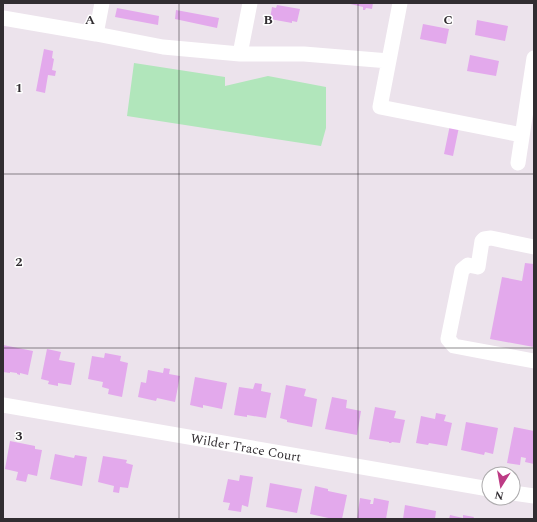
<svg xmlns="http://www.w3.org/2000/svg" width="537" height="522" font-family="Spectral,serif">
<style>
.green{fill:#b1e6bb}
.building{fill:#e3a9ec}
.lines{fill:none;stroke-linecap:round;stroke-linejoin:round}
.minor{stroke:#fff;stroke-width:15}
.grid{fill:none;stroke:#312d31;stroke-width:1;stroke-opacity:0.55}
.labels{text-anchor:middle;stroke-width:3;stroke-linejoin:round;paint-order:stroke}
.street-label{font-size:13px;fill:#312d31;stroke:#fff}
.grid-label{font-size:13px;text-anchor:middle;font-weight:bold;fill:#312d31;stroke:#fff;stroke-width:3;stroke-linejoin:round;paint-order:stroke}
</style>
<rect width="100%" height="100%" fill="#ece3ec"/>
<!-- green -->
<path class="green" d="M 134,63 L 225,77 L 225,86 L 268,76 L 326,87 L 326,128 L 321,146 L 127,116 Z"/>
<!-- building -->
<path class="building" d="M 346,3 L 373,3 L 372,9 L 366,8 L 365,10 L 363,10 L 363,7 Z
M 277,5 L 300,9 L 297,22 L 292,21 L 292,23 L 270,19 L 272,7 L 276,8 Z
M 117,8 L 159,16 L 158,25 L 115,17 Z
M 176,10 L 219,18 L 217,28 L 175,19 Z
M 477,20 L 508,26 L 505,41 L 475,35 Z
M 423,24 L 449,29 L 446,44 L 420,39 Z
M 44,49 L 53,51 L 52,58 L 54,59 L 52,70 L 56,71 L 55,76 L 48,75 L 45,93 L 36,91 Z
M 470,55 L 499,61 L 496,76 L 467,71 Z
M 450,125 L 459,127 L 453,156 L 444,154 Z
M 525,263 L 534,264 L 534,347 L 490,339 L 502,277 L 522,281 Z
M 3,345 L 33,351 L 28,375 L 20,373 L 20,375 L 17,374 L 17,373 L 10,372 L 10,373 L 3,372 Z
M 47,349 L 61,352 L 59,360 L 75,363 L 71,385 L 58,383 L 58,386 L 48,384 L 49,381 L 41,379 Z
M 105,353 L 121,356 L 120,361 L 128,363 L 122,397 L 108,394 L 109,389 L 102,387 L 103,382 L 88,379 L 92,356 L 104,358 Z
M 164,368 L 170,369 L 169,374 L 180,376 L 175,402 L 157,398 L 156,401 L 138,397 L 141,382 L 146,383 L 148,370 L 163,373 Z
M 195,377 L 227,383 L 222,409 L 203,405 L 203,408 L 190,405 Z
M 255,383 L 262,384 L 261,391 L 271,393 L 266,418 L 247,415 L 247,417 L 234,415 L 239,387 L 253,389 Z
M 286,385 L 306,389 L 304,396 L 317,399 L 312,427 L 287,422 L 287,420 L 280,418 Z
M 332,397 L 347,400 L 346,408 L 361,411 L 357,435 L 325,429 Z
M 375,407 L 396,411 L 394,418 L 405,420 L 400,443 L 392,442 L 391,443 L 389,443 L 389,442 L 369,439 Z
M 436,413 L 446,415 L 444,421 L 452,423 L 447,446 L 429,443 L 428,445 L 416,443 L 421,416 L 435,419 Z
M 466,422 L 498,428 L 493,454 L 485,452 L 484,455 L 461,450 Z
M 514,427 L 534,431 L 534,464 L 525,462 L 526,458 L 521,457 L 520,465 L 507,463 Z
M 10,441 L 35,446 L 35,449 L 42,450 L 37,476 L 28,474 L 26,482 L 16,480 L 18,472 L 5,469 Z
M 55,454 L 74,458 L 75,455 L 87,457 L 82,486 L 50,479 Z
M 103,456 L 127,460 L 126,463 L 133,465 L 128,488 L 120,487 L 119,493 L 113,492 L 114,486 L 98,482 Z
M 240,475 L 253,477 L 248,507 L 242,505 L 241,512 L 228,510 L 230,503 L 223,502 L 228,479 L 239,481 Z
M 270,483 L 302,489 L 297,513 L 266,507 Z
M 315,486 L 328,489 L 328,491 L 347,495 L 342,519 L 333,519 L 310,514 Z
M 360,498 L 371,500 L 370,504 L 373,504 L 374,498 L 389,501 L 386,519 L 357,519 Z
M 405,505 L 436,511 L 435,519 L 403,519 Z
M 450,515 L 463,518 L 463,515 L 474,517 L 473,519 L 449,519 Z"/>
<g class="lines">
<!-- minor -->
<path class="minor" d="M 400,3 L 380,107 L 522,135
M 3,18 L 96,34 L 102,3
M 96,34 L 163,47 L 240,54 L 250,3
M 240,54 L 304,54 L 389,61
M 518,163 L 534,58
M 534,247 L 491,238 L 484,239 L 482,241 L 478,267 L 468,265 L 462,270 L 448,339 L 454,346 L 534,361
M 3,405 L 489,489
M 513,493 L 534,496"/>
</g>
<!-- grid -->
<path class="grid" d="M 179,3 L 179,519M 358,3 L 358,519M 3,174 L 534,174M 3,348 L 534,348"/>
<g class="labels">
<!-- street labels -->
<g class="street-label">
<text transform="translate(246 447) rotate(10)" y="5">Wilder Trace Court</text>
</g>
</g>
<g class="grid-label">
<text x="90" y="24">A</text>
<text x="268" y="24">B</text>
<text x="448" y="24">C</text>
<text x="19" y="92">1</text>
<text x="19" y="266">2</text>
<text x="19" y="440">3</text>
</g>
<!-- border -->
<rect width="537" height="522" fill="none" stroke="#312d31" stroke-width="8"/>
<!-- north arrow -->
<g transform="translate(501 486) rotate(191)"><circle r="19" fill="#ffffff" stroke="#adabad"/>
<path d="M0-3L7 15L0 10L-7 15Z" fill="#bd3b85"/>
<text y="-6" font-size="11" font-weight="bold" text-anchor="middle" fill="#312d31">N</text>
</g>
</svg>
